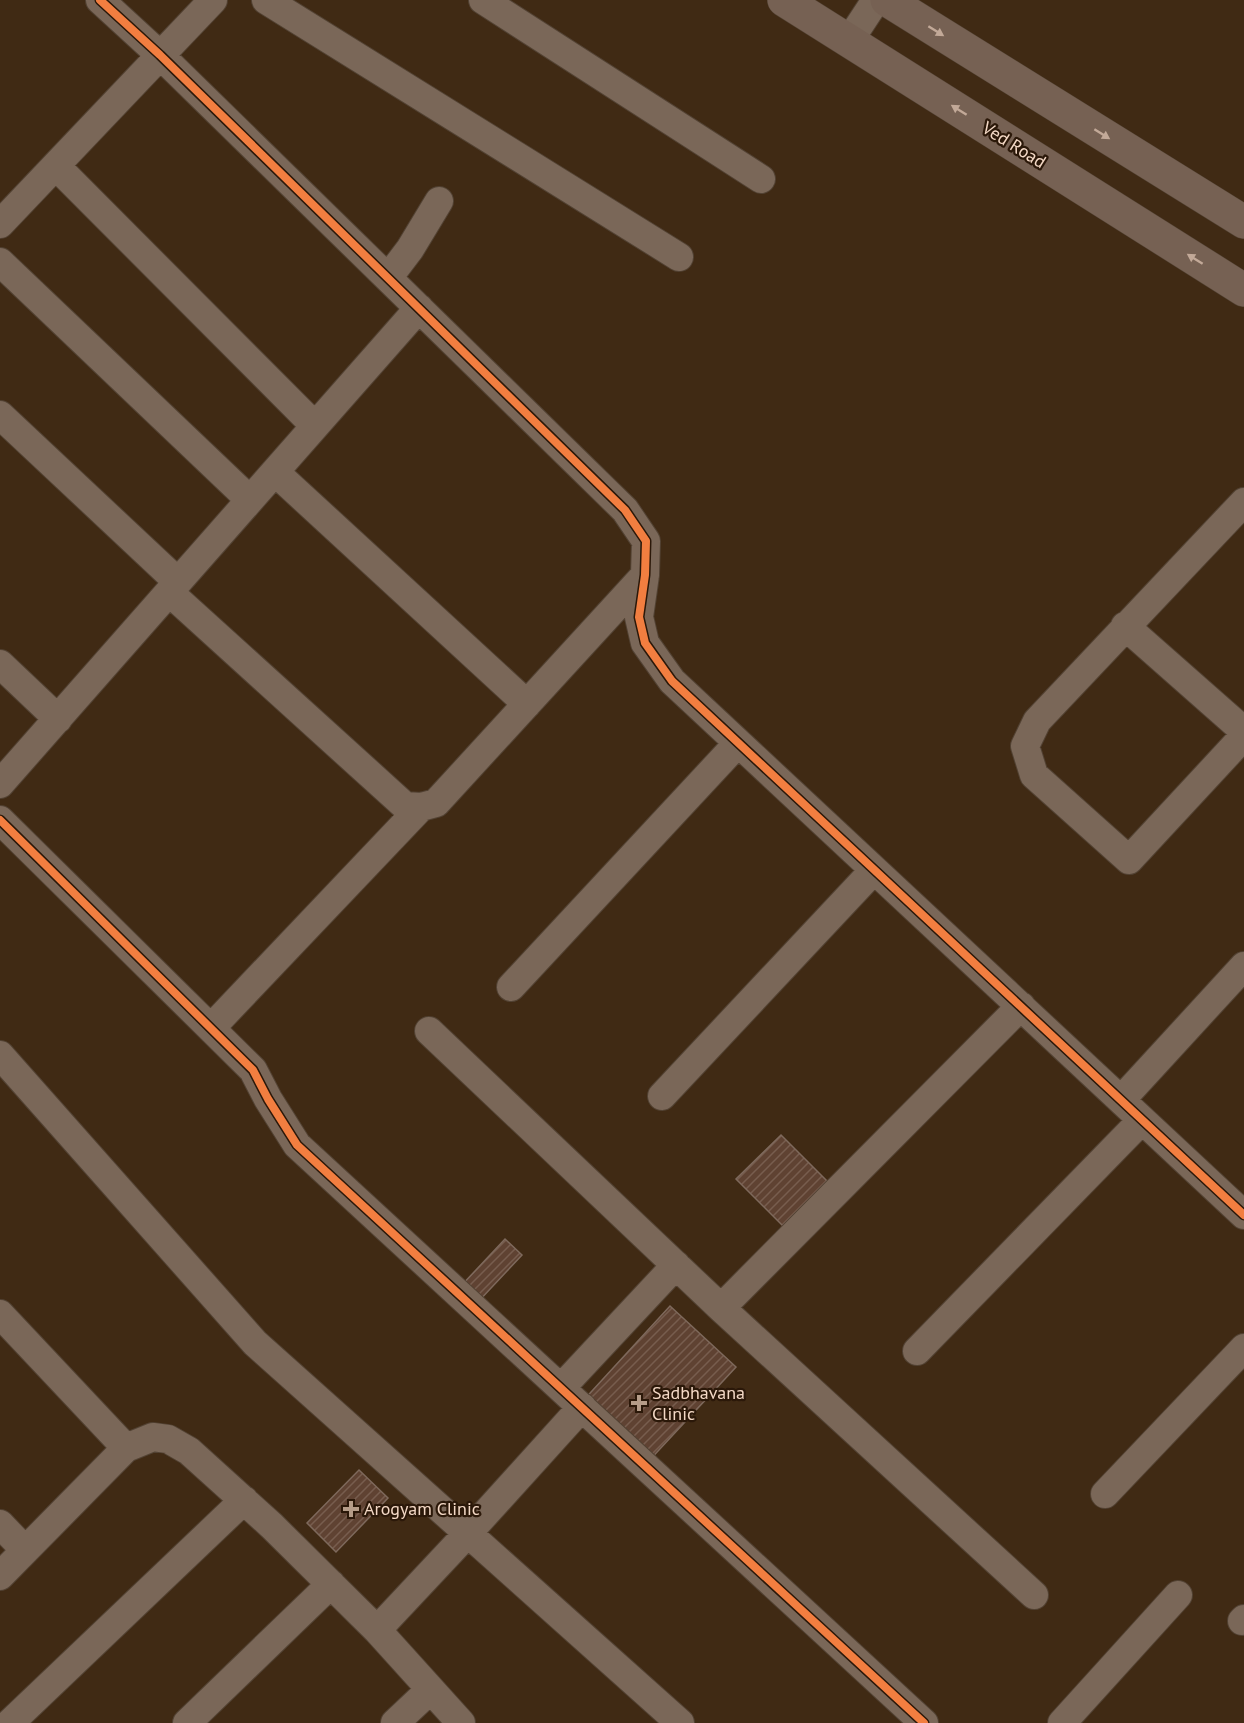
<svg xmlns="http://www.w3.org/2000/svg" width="1244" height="1723" font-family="'PT Sans',sans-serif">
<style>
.building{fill:url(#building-hatch);stroke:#7e695c;stroke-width:1.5}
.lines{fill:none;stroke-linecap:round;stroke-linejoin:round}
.minor-casing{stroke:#524233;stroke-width:30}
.secondary-casing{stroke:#524233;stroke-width:34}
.minor{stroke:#7a6758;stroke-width:28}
.secondary{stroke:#766153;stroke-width:33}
.cycleway-casing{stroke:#2b1809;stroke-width:11}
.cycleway{stroke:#f27e40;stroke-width:8}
.oneway{fill:#c2a998}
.poi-dot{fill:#b59c88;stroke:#2b1809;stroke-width:2}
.labels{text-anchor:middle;stroke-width:4.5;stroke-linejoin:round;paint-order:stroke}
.street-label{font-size:18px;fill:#f4d9c6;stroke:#2b1809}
.poi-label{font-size:18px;fill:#f4d9c6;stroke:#2b1809;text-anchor:start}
</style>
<defs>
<pattern id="building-hatch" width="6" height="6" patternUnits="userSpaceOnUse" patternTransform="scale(1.5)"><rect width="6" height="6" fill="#5f4232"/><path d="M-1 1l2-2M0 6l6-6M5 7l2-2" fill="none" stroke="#775d4e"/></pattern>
</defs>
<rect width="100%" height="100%" fill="#402a14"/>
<!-- building -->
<path class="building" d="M 781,1135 L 832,1186 L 788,1231 L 736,1179 Z
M 505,1239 L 522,1255 L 477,1303 L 460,1287 Z
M 670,1306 L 736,1367 L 646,1464 L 581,1403 Z
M 359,1470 L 388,1498 L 336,1552 L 307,1523 Z"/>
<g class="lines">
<!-- minor casing -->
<g class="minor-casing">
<path id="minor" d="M 100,0 L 160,55 L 625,510 L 646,541 L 645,575 L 639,617 L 645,643 L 672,681 L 1244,1215
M 266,0 L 679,257
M 483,0 L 761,179
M 849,41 L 876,0
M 56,166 L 315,426
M 0,224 L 213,0
M 0,262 L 250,500
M 388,278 L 410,249 L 439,201
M 0,415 L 178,582
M 275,472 L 527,704
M 1244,502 L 1037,721 L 1025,746 L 1034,775 L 1129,860 L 1244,736
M 169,592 L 405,806 L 421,807 L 436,803 L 645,575
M 1125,626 L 1244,731
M 0,664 L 58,719
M 0,784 L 419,308
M 0,820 L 253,1070 L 268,1099 L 297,1145 L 924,1723
M 511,987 L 738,743
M 211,1028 L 421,807
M 429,1031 L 721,1308 L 1034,1595
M 0,1055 L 255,1343 L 680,1723
M 662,1096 L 874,870
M 1121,1100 L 1244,966
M 721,1308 L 1021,1006
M 0,1314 L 126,1448
M 917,1351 L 1142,1120
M 561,1388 L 676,1265
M 1105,1494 L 1244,1348
M 0,1524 L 25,1550
M 0,1576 L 126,1448 L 153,1437 L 168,1439 L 189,1451 L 272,1526 L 377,1630 L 461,1723
M 1242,1621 L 1244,1619
M 377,1630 L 468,1533 L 582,1407
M 10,1723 L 244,1500
M 187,1723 L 331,1584
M 395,1723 L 430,1690
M 1062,1723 L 1178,1595"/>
</g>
<!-- secondary casing -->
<g class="secondary-casing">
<path id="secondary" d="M 784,0 L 1244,290
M 887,0 L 1244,222"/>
</g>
<!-- minor -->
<use href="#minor" class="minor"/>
<!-- secondary -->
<use href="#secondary" class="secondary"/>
<!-- cycleway casing -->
<g class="cycleway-casing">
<path id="cycleway" d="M 100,0 L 160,55 L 625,510 L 646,541 L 645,575 L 639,617 L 645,643 L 672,681 L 1244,1215
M 0,820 L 253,1070 L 268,1099 L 297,1145 L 924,1723"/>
</g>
<!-- cycleway -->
<use href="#cycleway" class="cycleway"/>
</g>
<!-- one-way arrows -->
<defs><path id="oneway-solid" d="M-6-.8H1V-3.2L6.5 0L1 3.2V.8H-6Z" transform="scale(1.5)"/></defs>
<g class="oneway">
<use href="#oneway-solid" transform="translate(936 31) rotate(32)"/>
<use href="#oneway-solid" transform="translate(959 110) rotate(-148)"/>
<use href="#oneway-solid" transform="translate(1102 134) rotate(32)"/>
<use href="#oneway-solid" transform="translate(1195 259) rotate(-148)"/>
</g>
<!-- markers -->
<g class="poi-dot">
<path d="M636 1394h6v6h6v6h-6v6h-6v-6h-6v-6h6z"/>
<path d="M348 1500h6v6h6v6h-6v6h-6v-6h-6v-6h6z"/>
</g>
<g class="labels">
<!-- street labels -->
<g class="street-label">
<text transform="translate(1014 145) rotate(32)" y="6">Ved Road</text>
</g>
<!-- poi labels -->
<g class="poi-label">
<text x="652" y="1399">Sadbhavana<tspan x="652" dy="21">Clinic</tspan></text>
<text x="364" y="1515">Arogyam Clinic</text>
</g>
</g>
</svg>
